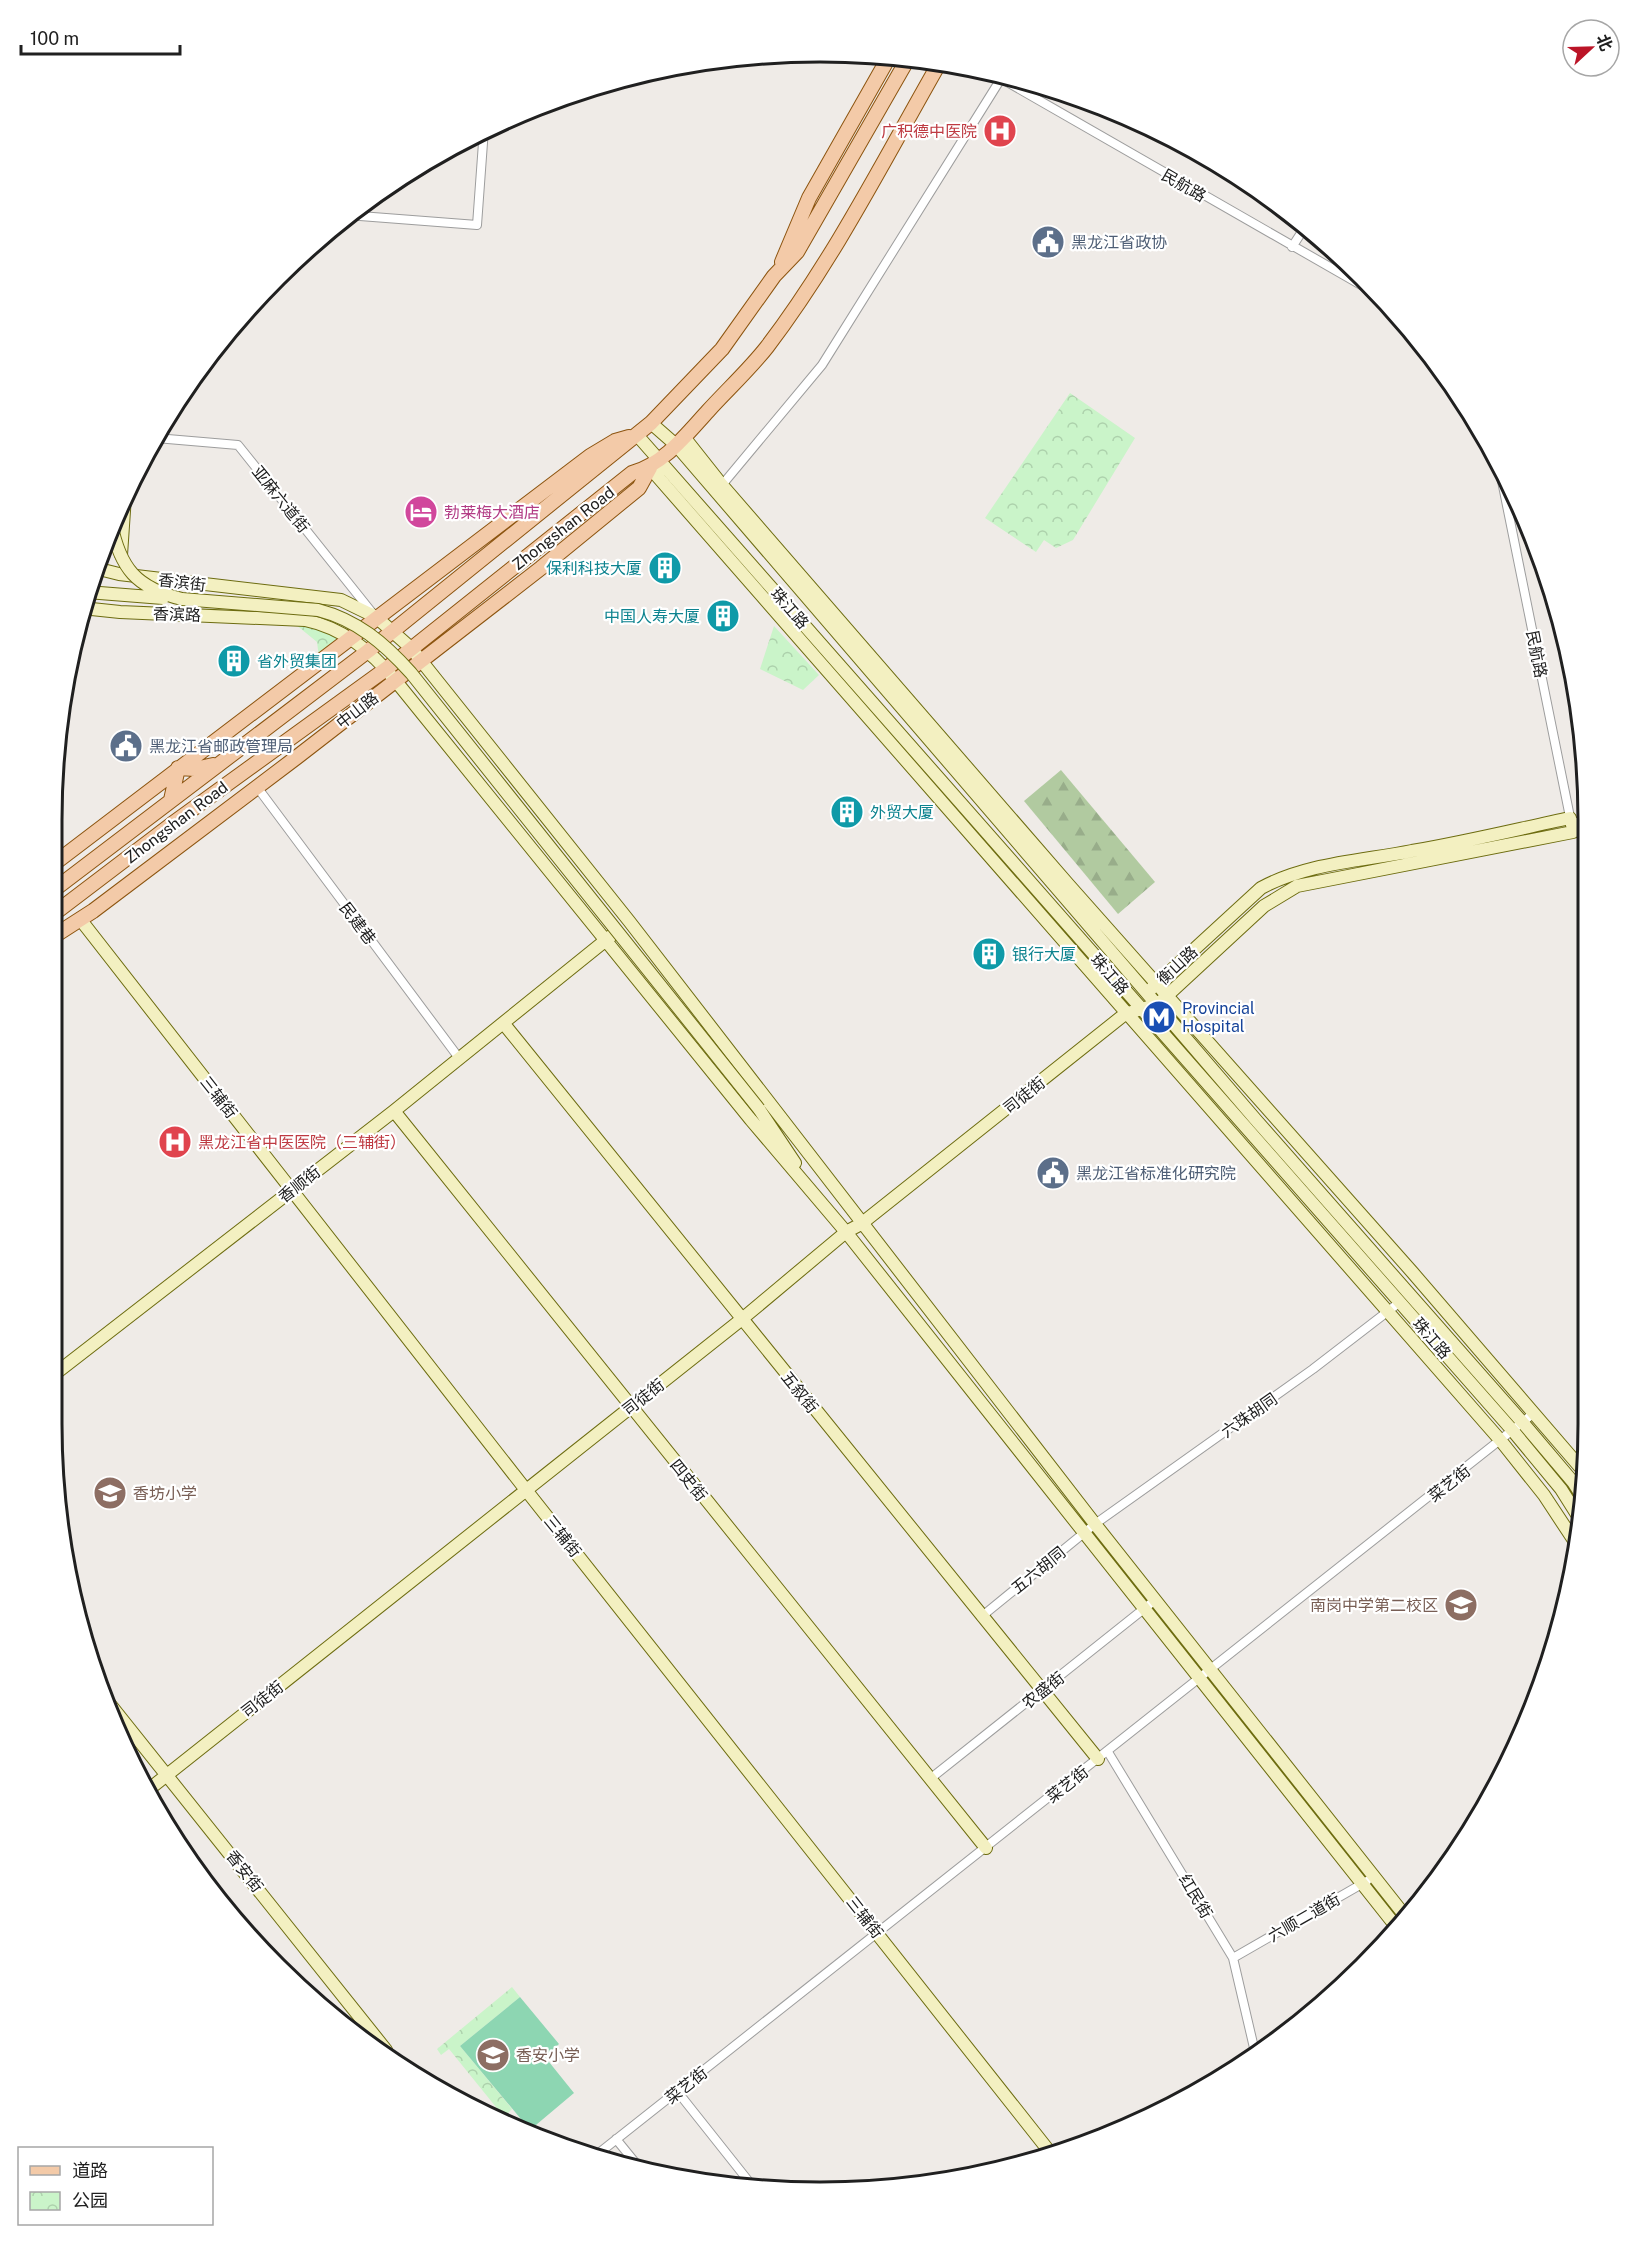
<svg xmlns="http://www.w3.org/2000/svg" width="1639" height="2243" font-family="'Public Sans','Noto Sans SC',sans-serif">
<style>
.forest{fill:url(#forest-firs)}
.park{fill:url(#park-crowns)}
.pitch{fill:#8dd6b2}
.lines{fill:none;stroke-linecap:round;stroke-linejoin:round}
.street-casing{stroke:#9d9d9d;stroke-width:10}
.secondary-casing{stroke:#6d6c10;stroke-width:14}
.primary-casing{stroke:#8c540f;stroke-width:16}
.street{stroke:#fff;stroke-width:8}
.secondary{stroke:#f3f0c1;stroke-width:12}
.primary{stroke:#f3caa8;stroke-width:14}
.secondary-bridge-casing{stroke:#6d6c10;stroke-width:14;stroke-linecap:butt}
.secondary-bridge{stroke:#f3f0c1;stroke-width:12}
.labels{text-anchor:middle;stroke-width:4.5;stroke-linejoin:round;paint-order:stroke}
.health-label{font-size:16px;fill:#be3a42;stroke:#fff;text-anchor:end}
.street-label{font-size:16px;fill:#202020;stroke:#fff}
.service-label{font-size:16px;fill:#4e5e75;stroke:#fff;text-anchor:start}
.hotel-label{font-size:16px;fill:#b23c85;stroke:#fff;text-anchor:start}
.culture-label{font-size:16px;fill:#0d838f;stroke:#fff;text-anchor:start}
.transit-label{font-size:16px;fill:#164399;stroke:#fff;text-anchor:start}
.education-label{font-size:16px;fill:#785e54;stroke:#fff;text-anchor:start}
.rim{fill:none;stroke:#202020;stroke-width:3}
</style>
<defs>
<pattern id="forest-firs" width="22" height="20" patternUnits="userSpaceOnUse" patternTransform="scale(1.5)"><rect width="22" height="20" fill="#b1caa0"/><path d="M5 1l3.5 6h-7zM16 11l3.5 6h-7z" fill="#98ad8a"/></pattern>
<pattern id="park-crowns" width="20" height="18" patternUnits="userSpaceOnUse" patternTransform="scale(1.5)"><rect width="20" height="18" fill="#caf4c9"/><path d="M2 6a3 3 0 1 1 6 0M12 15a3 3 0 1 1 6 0" fill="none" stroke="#add1ac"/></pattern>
</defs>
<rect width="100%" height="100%" fill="#efebe7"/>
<!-- forest -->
<path class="forest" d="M 1061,770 L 1155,882 L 1118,914 L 1024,801 Z"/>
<!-- park -->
<path class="park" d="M 1070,393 L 1135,438 L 1073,540 L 1056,548 L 1044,540 L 1036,552 L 985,518 Z
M 304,621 L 349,642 L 320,666 L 317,642 L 295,624 Z
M 774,626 L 819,675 L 803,690 L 760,669 Z
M 512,1987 L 520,1997 L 460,2046 L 512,2109 L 504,2117 L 449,2049 L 441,2055 L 437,2049 Z"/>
<!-- pitch -->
<path class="pitch" d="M 520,1997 L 559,2044 L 545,2057 L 574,2093 L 530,2130 L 460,2046 Z"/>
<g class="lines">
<!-- street casing -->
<g class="street-casing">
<path id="street" d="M 995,75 L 1375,293
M 347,215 L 477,225 L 484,129
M 1292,247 L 1305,227
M 156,438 L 238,445 L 374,615
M 1501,476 L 1571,822
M 722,485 L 822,365 L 1002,77
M 257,787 L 459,1058
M 981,1617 L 1095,1524 L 1313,1369 L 1400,1302
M 1108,1752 L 1233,1958 L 1255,2052
M 930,1779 L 1155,1600
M 1233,1958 L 1367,1881
M 677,2091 L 754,2188
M 616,2139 L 638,2166
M 599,2153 L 1534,1413"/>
</g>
<!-- secondary casing -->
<g class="secondary-casing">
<path id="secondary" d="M 651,423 L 676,445 L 1256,1120 L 1523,1423 L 1573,1482 L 1582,1496
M 637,435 L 1513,1431 L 1561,1489 L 1578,1516
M 684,437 L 722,485 L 1068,884 L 1413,1273 L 1586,1474
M 650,468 L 1501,1441 L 1544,1495 L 1573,1539
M 121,555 L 125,496
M 95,568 L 119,574 L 341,600 L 376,617 L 411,648 L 629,921 L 1095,1524 L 1406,1917
M 82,608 L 120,612 L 305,620 C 343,628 371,651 395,680 L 751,1120 L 846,1232 L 1398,1929
M 1572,825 L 1582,823
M 80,919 L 526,1490 L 1049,2151
M 1151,989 L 1261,888 C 1307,863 1361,861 1412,851 C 1465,842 1518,829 1570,818
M 504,1024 L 1098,1759
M 759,1109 L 795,1163
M 394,1111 L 986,1848
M 51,1377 L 394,1111 L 611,936
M 101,1693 L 386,2050
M 148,1790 L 742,1319 L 846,1232 L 861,1224 L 1125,1014 L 1158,1004 L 1264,906 L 1297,886 L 1573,832"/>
</g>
<!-- primary casing -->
<g class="primary-casing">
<path id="primary" d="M 782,262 L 809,198 L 889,57
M 171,800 L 178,768 L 195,769 L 213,765
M 51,866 L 590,456 L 615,441 L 629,437
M 51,892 L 368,651 L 651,423 L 722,349 L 774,276 L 797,252 L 909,57
M 51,916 L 172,824 L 386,669 L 632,473 C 664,464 686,435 708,411 C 727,390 749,370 767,347 C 834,259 885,158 940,62
M 51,938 L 93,911 L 297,757 L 541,568 L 639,488 L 650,468"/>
</g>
<!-- street -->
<use href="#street" class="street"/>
<!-- secondary -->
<use href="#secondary" class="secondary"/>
<!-- primary -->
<use href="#primary" class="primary"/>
<!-- secondary-bridge casing -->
<g class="secondary-bridge-casing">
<path id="secondary-bridge" d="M 111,523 C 120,568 136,588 182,599 L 318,610 C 357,620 384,643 411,673 L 759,1109
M 87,592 L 163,598"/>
</g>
<!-- secondary-bridge -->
<use href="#secondary-bridge" class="secondary-bridge"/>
</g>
<!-- icons -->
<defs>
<g id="hospital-disc" transform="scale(1.725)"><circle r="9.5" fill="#e0444e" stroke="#fff"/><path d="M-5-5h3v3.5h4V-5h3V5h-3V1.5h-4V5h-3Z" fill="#fff"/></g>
<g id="civic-disc" transform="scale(1.725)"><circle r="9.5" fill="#5c6f8a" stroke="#fff"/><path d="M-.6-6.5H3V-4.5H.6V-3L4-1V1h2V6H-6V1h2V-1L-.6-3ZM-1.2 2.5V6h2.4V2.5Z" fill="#fff"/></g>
<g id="hotel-disc" transform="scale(1.725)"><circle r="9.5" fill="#d1479c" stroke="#fff"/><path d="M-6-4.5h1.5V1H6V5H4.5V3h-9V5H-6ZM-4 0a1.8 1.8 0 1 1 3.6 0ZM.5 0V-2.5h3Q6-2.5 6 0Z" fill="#fff"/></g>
<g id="building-disc" transform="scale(1.725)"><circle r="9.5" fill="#0f9aa8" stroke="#fff"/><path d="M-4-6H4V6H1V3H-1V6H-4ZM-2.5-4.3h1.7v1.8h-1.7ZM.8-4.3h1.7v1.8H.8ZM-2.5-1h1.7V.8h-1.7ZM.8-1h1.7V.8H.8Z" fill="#fff"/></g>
<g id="metro-disc" transform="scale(1.725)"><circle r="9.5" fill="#1a4fb4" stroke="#fff"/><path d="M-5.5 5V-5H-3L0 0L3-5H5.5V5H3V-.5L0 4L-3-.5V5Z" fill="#fff"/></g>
<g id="school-disc" transform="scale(1.725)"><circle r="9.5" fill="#8d6e63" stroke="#fff"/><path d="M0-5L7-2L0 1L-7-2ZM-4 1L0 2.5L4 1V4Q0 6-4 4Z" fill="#fff"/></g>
</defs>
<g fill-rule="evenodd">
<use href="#hospital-disc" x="1000" y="131"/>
<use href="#civic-disc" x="1048" y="242"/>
<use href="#hotel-disc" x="421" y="512"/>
<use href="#building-disc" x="665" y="568"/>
<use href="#building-disc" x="723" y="616"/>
<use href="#building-disc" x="234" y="661"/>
<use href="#civic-disc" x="126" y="746"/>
<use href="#building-disc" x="847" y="812"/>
<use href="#building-disc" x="989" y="954"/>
<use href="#metro-disc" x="1159" y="1017"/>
<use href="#hospital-disc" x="175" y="1142"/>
<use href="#civic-disc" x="1053" y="1173"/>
<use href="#school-disc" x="110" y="1493"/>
<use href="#school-disc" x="1461" y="1605"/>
<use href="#school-disc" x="493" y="2055"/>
</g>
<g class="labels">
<!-- health labels -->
<g class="health-label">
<text x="977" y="137">广积德中医院</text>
<text x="198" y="1148" text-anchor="start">黑龙江省中医医院（三辅街）</text>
</g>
<!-- street labels -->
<g class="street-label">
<text transform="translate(1184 185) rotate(30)" y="6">民航路</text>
<text transform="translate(281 499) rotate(51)" y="6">亚麻六道街</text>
<text transform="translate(563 528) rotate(-38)" y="6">Zhongshan Road</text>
<text transform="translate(182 582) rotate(7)" y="6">香滨街</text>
<text transform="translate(790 608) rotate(49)" y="6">珠江路</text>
<text transform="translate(177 614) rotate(2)" y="6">香滨路</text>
<text transform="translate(1537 654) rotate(79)" y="6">民航路</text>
<text transform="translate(357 710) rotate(-38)" y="6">中山路</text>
<text transform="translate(176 822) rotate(-37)" y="6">Zhongshan Road</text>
<text transform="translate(358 923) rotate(53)" y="6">民建巷</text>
<text transform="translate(1177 965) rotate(-43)" y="6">衡山路</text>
<text transform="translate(1110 974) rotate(49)" y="6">珠江路</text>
<text transform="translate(1024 1095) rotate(-39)" y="6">司徒街</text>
<text transform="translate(219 1097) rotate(52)" y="6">三辅街</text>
<text transform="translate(299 1184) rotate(-38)" y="6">香顺街</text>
<text transform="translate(1432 1338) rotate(49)" y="6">珠江路</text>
<text transform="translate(800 1392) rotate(51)" y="6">五叙街</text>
<text transform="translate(643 1397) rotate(-38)" y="6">司徒街</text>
<text transform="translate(1249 1415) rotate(-35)" y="6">六珠胡同</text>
<text transform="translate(689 1480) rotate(51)" y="6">四史街</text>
<text transform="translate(1449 1483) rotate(-38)" y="6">菜艺街</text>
<text transform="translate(563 1536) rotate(51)" y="6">三辅街</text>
<text transform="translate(1038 1570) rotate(-39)" y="6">五六胡同</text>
<text transform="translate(1043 1690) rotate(-38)" y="6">农盛街</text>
<text transform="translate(262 1699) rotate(-38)" y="6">司徒街</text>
<text transform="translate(1067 1784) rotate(-38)" y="6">菜艺街</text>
<text transform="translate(245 1871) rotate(52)" y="6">香安街</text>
<text transform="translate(1196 1896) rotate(59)" y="6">红民街</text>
<text transform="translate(865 1917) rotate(52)" y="6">三辅街</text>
<text transform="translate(1304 1917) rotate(-30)" y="6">六顺二道街</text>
<text transform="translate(686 2085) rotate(-38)" y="6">菜艺街</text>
</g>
<!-- service labels -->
<g class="service-label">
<text x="1071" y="248">黑龙江省政协</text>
<text x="149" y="752">黑龙江省邮政管理局</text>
<text x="1076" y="1179">黑龙江省标准化研究院</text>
</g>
<!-- hotel labels -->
<g class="hotel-label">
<text x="444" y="518">勃莱梅大酒店</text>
</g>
<!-- culture labels -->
<g class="culture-label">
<text x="642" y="574" text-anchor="end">保利科技大厦</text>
<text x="700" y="622" text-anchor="end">中国人寿大厦</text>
<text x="257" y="667">省外贸集团</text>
<text x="870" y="818">外贸大厦</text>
<text x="1012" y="960">银行大厦</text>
</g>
<!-- transit labels -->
<g class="transit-label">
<text x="1182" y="1014">Provincial<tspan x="1182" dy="18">Hospital</tspan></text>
</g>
<!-- education labels -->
<g class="education-label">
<text x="133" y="1499">香坊小学</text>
<text x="1438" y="1611" text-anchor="end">南岗中学第二校区</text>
<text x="516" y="2061">香安小学</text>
</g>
</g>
<!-- crop -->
<path d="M0 0H1639V2243H0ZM820 62H820A758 758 0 0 1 1578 820V1424A758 758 0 0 1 820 2182H820A758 758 0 0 1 62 1424V820A758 758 0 0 1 820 62Z" fill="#fff" fill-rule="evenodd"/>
<path class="rim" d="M820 62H820A758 758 0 0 1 1578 820V1424A758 758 0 0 1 820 2182H820A758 758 0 0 1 62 1424V820A758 758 0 0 1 820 62Z"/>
<!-- legend -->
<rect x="18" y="2147" width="195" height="78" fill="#ffffff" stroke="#a6a6a6" stroke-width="1.5"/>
<rect x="30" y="2166" width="30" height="9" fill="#f3caa8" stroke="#a6a6a6" stroke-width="1.5"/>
<text x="72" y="2177" font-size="18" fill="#202020">道路</text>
<rect x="30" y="2192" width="30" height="18" fill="url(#park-crowns)" stroke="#a6a6a6" stroke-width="1.5"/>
<text x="72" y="2207" font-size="18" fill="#202020">公园</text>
<!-- north arrow -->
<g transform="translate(1591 48) rotate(68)"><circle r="28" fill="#ffffff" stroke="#a6a6a6" stroke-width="1.5"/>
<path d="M0-4.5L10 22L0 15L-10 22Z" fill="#bb1427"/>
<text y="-9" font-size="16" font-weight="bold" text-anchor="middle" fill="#202020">北</text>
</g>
<!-- scale -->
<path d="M21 45v9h159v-9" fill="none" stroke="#202020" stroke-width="3"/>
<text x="30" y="45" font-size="18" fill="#202020" stroke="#ffffff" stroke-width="4.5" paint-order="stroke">100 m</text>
</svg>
